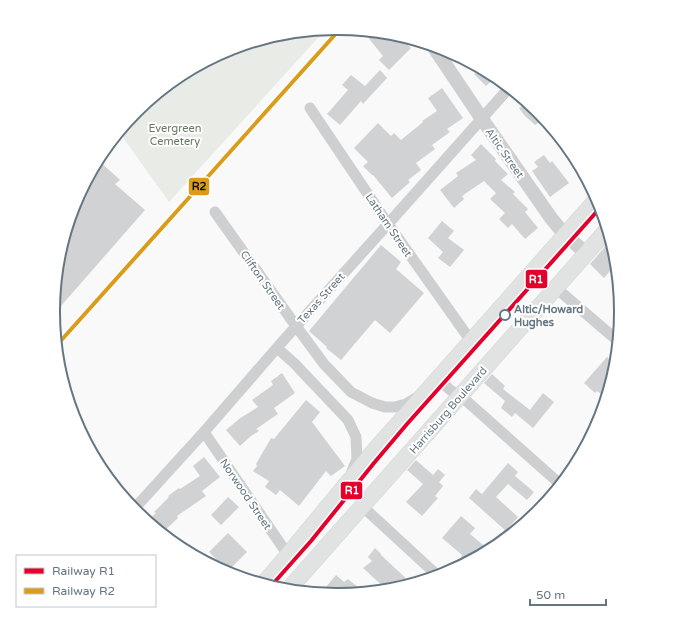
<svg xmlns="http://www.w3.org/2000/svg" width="674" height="623" font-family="'Varela Round',sans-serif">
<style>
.green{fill:#e8ebe6}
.building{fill:#d0d2d3}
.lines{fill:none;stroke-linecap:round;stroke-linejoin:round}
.secondary-casing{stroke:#d5d6d7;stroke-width:17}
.minor{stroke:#cecfd0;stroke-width:11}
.tertiary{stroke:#cecfd0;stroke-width:14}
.secondary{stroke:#e1e2e2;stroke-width:16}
.rail-casing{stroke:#c3c5c6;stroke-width:4.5}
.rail{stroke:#fff;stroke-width:3;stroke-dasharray:9;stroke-linecap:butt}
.rail-1-casing{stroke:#fff;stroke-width:7}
.rail-2-casing{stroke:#fff;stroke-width:7}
.rail-1{stroke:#e4002b;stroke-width:4}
.rail-2{stroke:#da9c1a;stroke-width:4}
.stop-dot{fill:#fff;stroke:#657683;stroke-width:2}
.labels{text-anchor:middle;stroke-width:4;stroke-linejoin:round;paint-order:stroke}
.park-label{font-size:11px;fill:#687a64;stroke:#fff}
.street-label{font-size:11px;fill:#657683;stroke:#fff}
.stop-label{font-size:11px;font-weight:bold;fill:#657683;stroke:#fff;text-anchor:start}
.rim{fill:none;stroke:#657683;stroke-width:2}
.line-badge{stroke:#fff;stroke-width:1.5}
.badge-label{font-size:11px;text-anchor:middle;font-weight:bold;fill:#fff}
.pale-badge-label{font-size:11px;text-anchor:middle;font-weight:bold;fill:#111}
</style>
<rect width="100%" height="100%" fill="#f9f9f9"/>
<!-- green -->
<path class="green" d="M 326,29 L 169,202 L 119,132 L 137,111 L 180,76 L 229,49 L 282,33 Z"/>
<!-- building -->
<path class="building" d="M 371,31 L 393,34 L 399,35 L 399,37 L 411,48 L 389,70 L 379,60 L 383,56 L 366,35 Z
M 481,68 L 496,77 L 486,86 L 474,74 Z
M 380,70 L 387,78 L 363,104 L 361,101 L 340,125 L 327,114 L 348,90 L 342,85 L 351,75 L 365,86 Z
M 442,88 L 463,118 L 447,129 L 450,132 L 432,145 L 435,149 L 416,163 L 421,170 L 408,180 L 410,182 L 392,198 L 373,175 L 372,175 L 363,166 L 368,162 L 354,148 L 378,123 L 391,136 L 394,133 L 401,140 L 423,122 L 422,121 L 437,111 L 428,98 Z
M 527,103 L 538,111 L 544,119 L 535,125 L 524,115 L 519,108 Z
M 481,144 L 496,159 L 495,161 L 508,174 L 501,180 L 515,192 L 513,194 L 528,209 L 525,212 L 538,228 L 525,239 L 512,224 L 508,228 L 499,219 L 505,213 L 490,199 L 496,193 L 484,181 L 462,196 L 464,199 L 454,208 L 440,190 L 458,176 L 456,173 L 476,160 L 471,155 Z
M 544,155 L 550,163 L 552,161 L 569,183 L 550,197 L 532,171 L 538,167 L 534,162 Z
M 98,160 L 120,180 L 115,184 L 145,210 L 54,314 L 59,256 L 75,203 Z
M 442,221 L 454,231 L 448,238 L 464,250 L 450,267 L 438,258 L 443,252 L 428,238 Z
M 610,241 L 615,256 L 617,277 L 610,271 L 604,278 L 590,264 Z
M 381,245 L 401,262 L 396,269 L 424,293 L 390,333 L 375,320 L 341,360 L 326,348 L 327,347 L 309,331 Z
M 607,357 L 615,365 L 606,398 L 597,391 L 595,393 L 584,383 Z
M 282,373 L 295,393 L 274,408 L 278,414 L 256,429 L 259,431 L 251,436 L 240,446 L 226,430 L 239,419 L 258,407 L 252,400 L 273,385 L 271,381 Z
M 492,374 L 505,386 L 503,389 L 530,410 L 543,393 L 554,402 L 533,428 L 515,413 L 512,417 L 501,408 L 505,401 L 484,383 Z
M 306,400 L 320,412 L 312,422 L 345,466 L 331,476 L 326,471 L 299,506 L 280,490 L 276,495 L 265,487 L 269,481 L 253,471 L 257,466 L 256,464 L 271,438 L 274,439 Z
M 204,457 L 220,477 L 202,491 L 206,496 L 177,516 L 178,518 L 162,533 L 147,521 L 156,513 L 154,512 L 169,497 L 168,496 L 179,488 L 180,489 L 200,476 L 193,466 Z
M 416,460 L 433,475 L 438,469 L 445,475 L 439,482 L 443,486 L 435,496 L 438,498 L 422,516 L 406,502 L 423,484 L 407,470 Z
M 508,463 L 518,472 L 515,476 L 534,492 L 527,500 L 508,484 L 496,497 L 518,517 L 506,531 L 469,498 L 476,489 L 482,494 Z
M 228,497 L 239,507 L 221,525 L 211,515 Z
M 461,516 L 475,528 L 470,534 L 489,550 L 467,562 L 461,557 L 462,555 L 442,538 Z
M 228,533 L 247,552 L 228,571 L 209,552 Z
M 375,548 L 381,554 L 381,555 L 412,584 L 392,590 L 387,590 L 363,568 L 372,561 L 368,557 Z
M 336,575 L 344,582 L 348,579 L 364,592 L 337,595 L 321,593 Z"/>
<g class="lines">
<!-- secondary casing -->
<g class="secondary-casing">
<path id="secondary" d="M 263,584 L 282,562 L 374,451 L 597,199
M 288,590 L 607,230"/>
</g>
<!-- minor -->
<path class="minor" d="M 310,108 L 388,224 L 471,341
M 215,212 L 296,326 L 324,364 L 351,392 L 372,403 L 385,407 L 395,407 L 406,404 L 416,398
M 556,288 L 618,341
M 277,348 L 294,363 L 348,420 L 356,437 L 357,459 L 352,471
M 440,376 C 445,387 450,391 461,396 L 560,484
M 204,432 L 288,555
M 362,506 L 438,576
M 134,509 L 204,432 L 282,342 L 388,224 L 509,88"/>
<!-- tertiary -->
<path class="tertiary" d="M 433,46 L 482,119 L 551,218 L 565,235 L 586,253"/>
<!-- secondary -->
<use href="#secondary" class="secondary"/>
<!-- rail casing -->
<g class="rail-casing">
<path id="rail" d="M 57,345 L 341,28"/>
</g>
<!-- rail -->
<use href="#rail" class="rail"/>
<!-- rail-1 casing -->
<g class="rail-1-casing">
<path id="rail-1" d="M 271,586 L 311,541 L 374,463 L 407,424 L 600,208"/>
</g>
<!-- rail-2 casing -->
<g class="rail-2-casing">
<path id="rail-2" d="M 57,345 L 341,28"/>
</g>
<!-- rail-1 -->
<use href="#rail-1" class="rail-1"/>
<!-- rail-2 -->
<use href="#rail-2" class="rail-2"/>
</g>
<!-- markers -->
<circle class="stop-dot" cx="505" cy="315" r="5"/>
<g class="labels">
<!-- park labels -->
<g class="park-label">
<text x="175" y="132">Evergreen<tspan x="175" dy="13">Cemetery</tspan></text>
</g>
<!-- street labels -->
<g class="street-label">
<text transform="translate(505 153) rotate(55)" y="4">Altic Street</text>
<text transform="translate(389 225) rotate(56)" y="4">Latham Street</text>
<text transform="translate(263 280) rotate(55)" y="4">Clifton Street</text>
<text transform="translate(321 298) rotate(-48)" y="4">Texas Street</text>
<text transform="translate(448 410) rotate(-49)" y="4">Harrisburg Boulevard</text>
<text transform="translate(246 494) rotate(56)" y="4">Norwood Street</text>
</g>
<!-- stop labels -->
<g class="stop-label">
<text x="514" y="313">Altic/Howard<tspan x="514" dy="13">Hughes</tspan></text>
</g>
</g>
<!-- crop -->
<path d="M0 0H674V623H0ZM336 35H338A276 276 0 0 1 614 311V312A276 276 0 0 1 338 588H336A276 276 0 0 1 60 312V311A276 276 0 0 1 336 35Z" fill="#fff" fill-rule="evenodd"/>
<path class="rim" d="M336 35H338A276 276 0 0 1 614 311V312A276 276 0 0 1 338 588H336A276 276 0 0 1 60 312V311A276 276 0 0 1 336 35Z"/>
<g class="line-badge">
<rect x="188" y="177" width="22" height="19" rx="4" fill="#da9c1a"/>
<rect x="525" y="269" width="23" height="20" rx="4" fill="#e4002b"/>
<rect x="340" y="481" width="23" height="19" rx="4" fill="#e4002b"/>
</g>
<g class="badge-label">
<text x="536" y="283">R1</text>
<text x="352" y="494">R1</text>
</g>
<g class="pale-badge-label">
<text x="199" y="190">R2</text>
</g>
<!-- legend -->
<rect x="16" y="555" width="140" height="52" fill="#ffffff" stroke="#c1c8cd"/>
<rect x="24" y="568" width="20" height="6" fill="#e4002b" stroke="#c1c8cd"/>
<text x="52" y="575" font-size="12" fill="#657683">Railway R1</text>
<rect x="24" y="588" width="20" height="6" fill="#da9c1a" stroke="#c1c8cd"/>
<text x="52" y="595" font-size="12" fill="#657683">Railway R2</text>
<!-- scale -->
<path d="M530 599v6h76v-6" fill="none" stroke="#657683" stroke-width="2"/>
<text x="536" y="599" font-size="12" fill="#657683" stroke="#ffffff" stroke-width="3" paint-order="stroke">50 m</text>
</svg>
